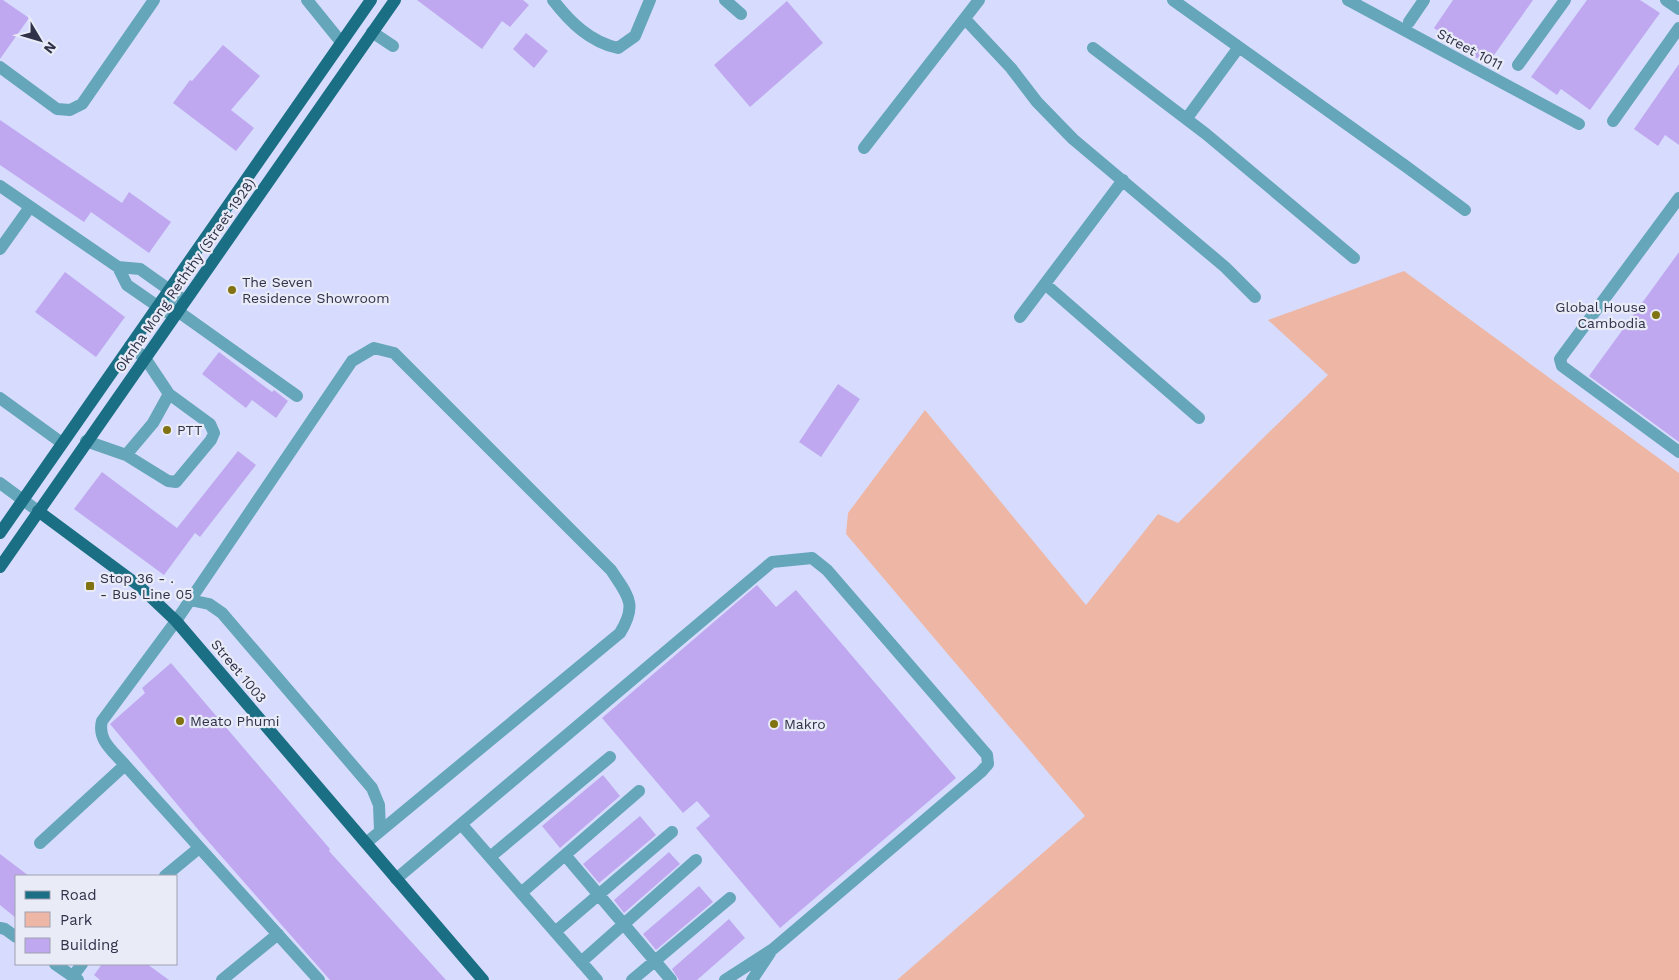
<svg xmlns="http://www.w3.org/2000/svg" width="1679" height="980" font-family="'Work Sans',sans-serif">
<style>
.green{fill:#eeb7a5}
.building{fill:#bfa8ef}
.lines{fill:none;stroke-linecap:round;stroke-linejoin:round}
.minor{stroke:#65a6ba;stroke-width:12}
.major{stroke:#1b6f84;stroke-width:12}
.poi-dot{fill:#817212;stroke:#e9ebf7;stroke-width:2}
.labels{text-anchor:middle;stroke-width:4.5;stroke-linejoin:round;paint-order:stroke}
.street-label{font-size:14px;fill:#2f3249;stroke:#e9ebf7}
.poi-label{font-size:14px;fill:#2f3249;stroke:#e9ebf7;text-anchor:start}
</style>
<rect width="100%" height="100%" fill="#d7dcff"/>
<!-- green -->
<path class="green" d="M 1404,271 L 1679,473 L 1679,980 L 897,980 L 1085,816 L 846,534 L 848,513 L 925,410 L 1086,605 L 1158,514 L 1178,523 L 1260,441 L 1328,375 L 1268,320 Z"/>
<!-- building -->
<path class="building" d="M 0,0 L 3,0 L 29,18 L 0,59 Z
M 417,0 L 523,0 L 529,5 L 510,27 L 502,21 L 482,49 Z
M 1453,0 L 1533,0 L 1487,65 L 1434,28 Z
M 1587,0 L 1640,0 L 1660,13 L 1590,110 L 1561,89 L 1557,95 L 1531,77 Z
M 787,1 L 823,43 L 750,107 L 714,65 Z
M 526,33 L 548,51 L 534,68 L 513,49 Z
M 223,45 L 260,76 L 231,110 L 254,128 L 236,151 L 173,103 L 190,80 L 192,81 Z
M 1679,64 L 1679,145 L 1665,135 L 1658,146 L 1634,129 Z
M 0,120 L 122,203 L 129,192 L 171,222 L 149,253 L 91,212 L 84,222 L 0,165 Z
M 1679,252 L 1679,442 L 1589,376 Z
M 65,272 L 125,317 L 96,357 L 35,312 Z
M 219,352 L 272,392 L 274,390 L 288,401 L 276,418 L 252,400 L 246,408 L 202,374 Z
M 838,384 L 860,399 L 821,457 L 799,442 Z
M 238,451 L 256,465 L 200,537 L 195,533 L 164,575 L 74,509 L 102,472 L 177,528 Z
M 757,585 L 776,607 L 796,590 L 956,778 L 780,928 L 696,828 L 710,816 L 697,801 L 683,813 L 602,718 Z
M 171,663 L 330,849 L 329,851 L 446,980 L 330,980 L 201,833 L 110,724 L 145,693 L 142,688 Z
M 603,775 L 620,796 L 560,848 L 542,826 Z
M 640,816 L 656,835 L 599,883 L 583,864 Z
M 669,852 L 680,864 L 624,913 L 614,900 Z
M 0,854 L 29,876 L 16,876 L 16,918 L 0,905 Z
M 699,886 L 713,902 L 656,950 L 643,934 Z
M 729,919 L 745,938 L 697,980 L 679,980 L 672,969 Z
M 102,964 L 147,964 L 169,980 L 100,980 L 94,975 Z"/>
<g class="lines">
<!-- minor -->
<path class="minor" d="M 307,0 L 341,42
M 553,0 C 570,22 590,42 618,48 L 635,36 L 650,0
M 725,0 L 741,14
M 1173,0 L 1404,165 L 1465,210
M 1348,0 L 1579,124
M 1666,0 L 1679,9
M 965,19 L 1011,68 L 1037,102 L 1073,139 L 1225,267 L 1255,297
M 1409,22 L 1424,0
M 372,32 L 393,46
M 1093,48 L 1206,134 L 1354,258
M 1518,65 L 1565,0
M 0,67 L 57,109 L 70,110 L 82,104 L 154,0
M 1187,118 L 1239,47
M 1613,121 L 1679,28
M 864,148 L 979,0
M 0,186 L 118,267 L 140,269 L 185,301
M 1679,198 L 1560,359 L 1562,366 L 1679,452
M 0,249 L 30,207
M 118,267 L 127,285 L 166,312
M 1045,284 L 1199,418
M 162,300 L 297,396
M 1020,317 L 1123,180
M 0,398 L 62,443
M 86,441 L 126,455 L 153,423 L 169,394 L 145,358 L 130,346
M 126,455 L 168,481 L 176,482 L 211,440 L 214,433 L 210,424 L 169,394
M 0,483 L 38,511
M 190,600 L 209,604 L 222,613 L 372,788 L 379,805 L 380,831
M 462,825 L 597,980
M 40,843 L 125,765
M 565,855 L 671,980
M 490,857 L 610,757
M 165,876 L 199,848
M 396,879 L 772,562 L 812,558 L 827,570 L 987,755 L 988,764 L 981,772 L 773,949 L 725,980
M 521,893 L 639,791
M 0,928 L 5,929 L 16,937
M 555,932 L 672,832
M 581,962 L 696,860
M 55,964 L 78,980
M 73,976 L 82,964
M 222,980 L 278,934
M 319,980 L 125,765 C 113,751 97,740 102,721 L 176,621 L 352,361 L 374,348 L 394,353 L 611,570 C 628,596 638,604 620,633 L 366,843
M 632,980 L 730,898
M 752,980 L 770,953"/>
<!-- major -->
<path class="major" d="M 38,511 L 138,585 L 176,621 L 483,980
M 0,533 L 371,0
M 0,567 L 395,0"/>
</g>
<!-- markers -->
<g class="poi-dot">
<circle cx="232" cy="290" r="5"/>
<circle cx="1656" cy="315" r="5"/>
<circle cx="167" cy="430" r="5"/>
<rect x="85" y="581" width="10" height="10" rx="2.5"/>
<circle cx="180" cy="721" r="5"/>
<circle cx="774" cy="724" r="5"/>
</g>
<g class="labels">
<!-- street labels -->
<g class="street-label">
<text transform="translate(1470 49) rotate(28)" y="5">Street 1011</text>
<text transform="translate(185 275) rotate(-55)" y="5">Oknha Mong Reththy (Street 1928)</text>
<text transform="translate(239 671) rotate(50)" y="5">Street 1003</text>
</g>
<!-- poi labels -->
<g class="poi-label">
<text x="242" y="287">The Seven<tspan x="242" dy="16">Residence Showroom</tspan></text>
<text x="1646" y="312" text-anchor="end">Global House<tspan x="1646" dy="16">Cambodia</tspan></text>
<text x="177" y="435">PTT</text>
<text x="100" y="583">Stop 36 - .<tspan x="100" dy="16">- Bus Line 05</tspan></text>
<text x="190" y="726">Meato Phumi</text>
<text x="784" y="729">Makro</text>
</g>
</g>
<!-- legend -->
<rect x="15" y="875" width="162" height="90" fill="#e9ebf7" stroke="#9fa1b1"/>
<rect x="25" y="891" width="25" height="8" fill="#1b6f84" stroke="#9fa1b1"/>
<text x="60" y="900" font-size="15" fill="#2f3249">Road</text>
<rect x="25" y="912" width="25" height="15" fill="#eeb7a5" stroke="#9fa1b1"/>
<text x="60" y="925" font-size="15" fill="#2f3249">Park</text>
<rect x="25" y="938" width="25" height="15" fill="#bfa8ef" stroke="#9fa1b1"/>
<text x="60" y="950" font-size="15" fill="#2f3249">Building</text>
<!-- north arrow -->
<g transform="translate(40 40) rotate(128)" stroke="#e9ebf7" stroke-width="4" paint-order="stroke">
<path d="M0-4L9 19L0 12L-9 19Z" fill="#2f3249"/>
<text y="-8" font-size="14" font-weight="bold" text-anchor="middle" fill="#2f3249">N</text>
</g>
</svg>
